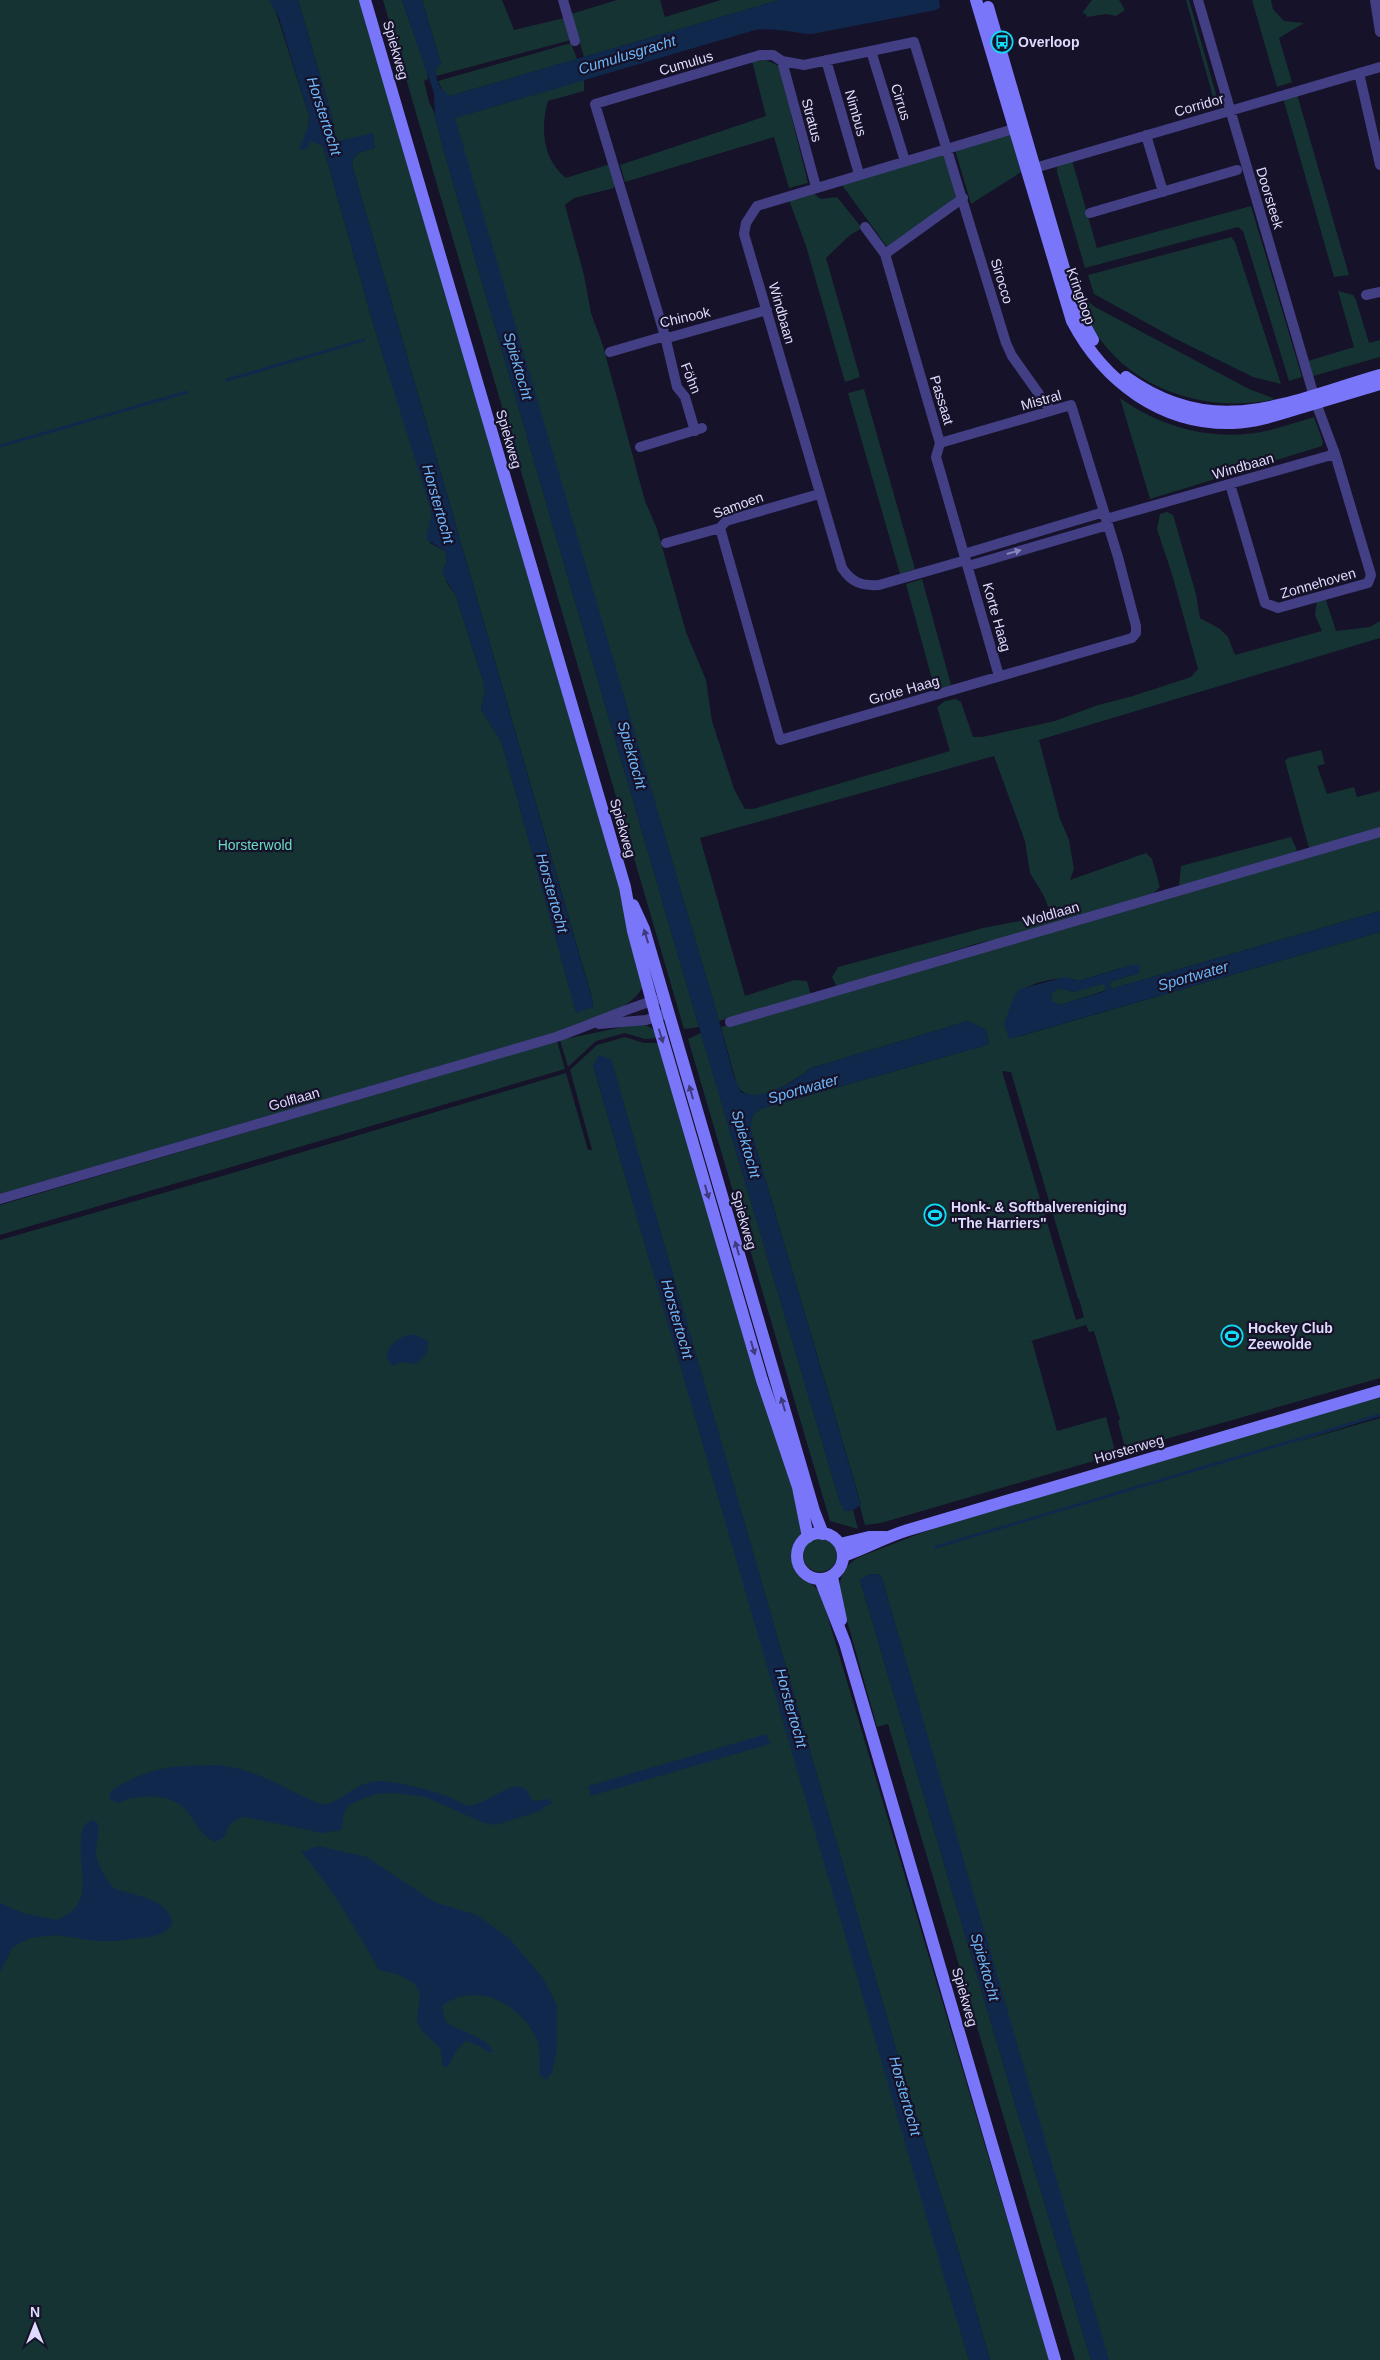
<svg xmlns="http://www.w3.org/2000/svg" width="1380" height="2360" font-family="Arial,sans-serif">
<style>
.green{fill:#153332;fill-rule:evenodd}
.water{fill:#11284d;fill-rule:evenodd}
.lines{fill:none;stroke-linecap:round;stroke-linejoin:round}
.stream{stroke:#11284d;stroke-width:3}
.street{stroke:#423f85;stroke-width:10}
.secondary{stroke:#7a76f9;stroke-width:12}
.oneway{fill:#8985bb}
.oneway2{fill:#3e3a7c}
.labels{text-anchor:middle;stroke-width:4.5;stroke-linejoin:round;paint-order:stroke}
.poi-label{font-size:14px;font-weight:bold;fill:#dfdbfd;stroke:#161229;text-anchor:start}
.street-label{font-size:14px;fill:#dfdbfd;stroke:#161229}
.park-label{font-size:14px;fill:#69dcc0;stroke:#161229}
.water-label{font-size:15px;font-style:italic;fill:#6eb8f9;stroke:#161229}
</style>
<rect width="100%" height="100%" fill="#161229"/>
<!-- green -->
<path class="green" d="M 0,0 L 269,0 L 275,9 L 309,115 C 309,138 301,133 323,146 L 377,337 L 427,493 L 432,514 L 428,535 L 430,543 L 445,551 L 447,561 L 444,568 L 446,581 L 456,596 L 483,681 L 485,691 L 481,709 L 502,743 L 576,1012 L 593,1007 L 592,998 L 352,165 C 353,152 365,151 375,148 L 372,134 L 339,141 L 335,136 L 332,116 L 298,0 L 360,0 L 622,897 L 643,985 C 635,1010 584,1023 561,1031 L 0,1194 Z
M 383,0 L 402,0 L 427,72 L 428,79 L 424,81 L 429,102 L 434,112 L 445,155 L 699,1027 L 684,1029 Z
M 422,0 L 502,0 L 514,30 L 564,18 L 571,40 L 436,76 L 435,69 L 441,64 Z
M 617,0 L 660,0 L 665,17 L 721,0 L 779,0 L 584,57 L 571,14 Z
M 1092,0 L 1119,0 L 1125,10 L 1116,16 L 1106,14 L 1087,17 L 1086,14 L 1082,13 Z
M 1186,0 L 1189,0 L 1218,101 L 1215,104 Z
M 1252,0 L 1271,0 L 1273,9 L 1284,21 L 1304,23 L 1279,38 L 1292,82 L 1277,87 Z
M 571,43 L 577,59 L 450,96 L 444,93 L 438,81 Z
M 757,59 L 766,60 L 779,66 L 808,183 L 789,188 L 774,137 L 625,182 L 620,165 L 766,116 L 752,61 Z
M 584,80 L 584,91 L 548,101 C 540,128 543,160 566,178 L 610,164 L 615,181 L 614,188 L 574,198 L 565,205 L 584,275 L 591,313 L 603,346 L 645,501 L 657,529 L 686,632 L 706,680 L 712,721 L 734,789 L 745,809 L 753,809 L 950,751 L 937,707 L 945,701 L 956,699 L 961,702 L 973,737 L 982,737 L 1055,721 L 1098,705 L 1133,696 L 1191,677 L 1198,669 L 1172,574 L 1157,529 L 1160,514 L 1167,512 L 1173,515 L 1196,594 L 1200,618 L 1220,629 L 1228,637 L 1235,655 L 1322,631 L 1315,615 L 1317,601 L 1326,600 L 1336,631 L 1370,627 L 1380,621 L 1380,638 L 1039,740 L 1060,819 L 1069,840 L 1074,869 L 1070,880 L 1146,853 L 1152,859 L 1160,887 L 1151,895 L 1022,934 L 979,943 L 837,987 L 832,977 L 838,967 L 983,928 L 1051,915 L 1044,896 L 1030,873 L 1025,841 L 994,756 L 700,838 L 745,996 L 794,980 L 807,981 L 811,995 L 719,1021 L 454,118 Z
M 1297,94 L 1349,275 L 1334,277 L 1283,98 Z
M 1010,134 L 1021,172 L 971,204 L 955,150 Z
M 944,154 L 957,196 L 888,248 L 842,185 Z
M 1072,160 L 1097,248 L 1251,206 L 1302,377 L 1289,381 L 1243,231 L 1238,227 L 1085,268 L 1057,172 L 1057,167 Z
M 813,193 L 821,199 L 837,197 L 862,228 L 850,235 L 826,258 L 860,377 L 845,382 L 806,246 L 789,200 Z
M 1231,237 L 1235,242 L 1281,384 L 1253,377 L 1174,338 L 1094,294 L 1088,275 Z
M 1338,291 L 1353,295 L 1356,300 L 1369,343 L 1380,340 L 1380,357 L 1313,376 L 1308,361 L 1354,347 Z
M 1081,296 L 1095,307 L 1249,389 L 1275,399 C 1206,415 1123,388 1089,321 C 1086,314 1084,304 1081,296 Z
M 864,389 L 915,569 L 900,574 L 848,393 Z
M 1120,398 C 1162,428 1214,442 1266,431 C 1282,427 1298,422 1314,417 L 1323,442 L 1322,446 L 1150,499 Z
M 922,579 L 951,685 L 935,690 L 906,584 Z
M 1321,750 L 1325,764 L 1317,766 L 1327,794 L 1354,787 L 1357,797 L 1380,791 L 1380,828 L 1309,848 L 1285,761 L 1288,758 Z
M 1380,835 L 1380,911 L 1111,989 L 1109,982 L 1139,973 L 1121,968 L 1079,981 C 1064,974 1025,983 1014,996 L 1017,1037 L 1380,932 L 1380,1378 L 1141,1446 L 1125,1448 L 1118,1421 L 1120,1419 L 1118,1413 L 1094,1331 L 1089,1332 L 1086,1325 L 1027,1342 L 1032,1341 L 1057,1431 L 1106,1417 L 1115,1451 L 1097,1460 L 881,1523 L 865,1525 L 860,1507 L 861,1504 L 751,1131 C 751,1121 750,1115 760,1109 L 987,1045 L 989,1043 L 986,1030 L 968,1021 L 811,1068 C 794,1081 752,1111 737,1085 L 721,1027 ZM 1002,1071 L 1011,1072 L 1078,1299 L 1079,1299 L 1084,1317 L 1076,1320 Z
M 1291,837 L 1297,850 L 1292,855 L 1179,886 L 1181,866 Z
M 1104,983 L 1107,990 L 1060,1005 L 1052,1002 L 1051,995 L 1058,988 L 1073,992 Z
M 637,1024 C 648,1025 654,1027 658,1038 L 645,1039 L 625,1033 L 596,1041 L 568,1067 L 560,1040 Z
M 701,1033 L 840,1502 L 845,1511 L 853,1510 L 858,1529 L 830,1521 L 688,1039 Z
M 625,1037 L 644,1043 L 661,1043 L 796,1493 C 797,1505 803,1521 802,1532 C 800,1547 783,1552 798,1573 C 805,1582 815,1584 821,1594 L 1049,2360 L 990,2360 L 968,2282 L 900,2063 L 611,1060 L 600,1056 L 593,1065 L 969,2360 L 0,2360 L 0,1240 L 236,1172 L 566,1073 L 588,1150 L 592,1150 L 570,1070 L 597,1045 Z
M 557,1041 L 565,1069 L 0,1235 L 0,1205 Z
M 1380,1397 L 1380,1416 L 1298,1442 L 1380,1418 L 1380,2360 L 1107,2360 L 881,1575 L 870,1574 L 860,1580 L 1091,2360 L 1075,2360 L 888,1724 L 877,1727 L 840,1596 C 838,1578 844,1566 859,1557 L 942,1525 Z
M803 1555a17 17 0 1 1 34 0a17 17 0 1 1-34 0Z"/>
<!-- water -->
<path class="water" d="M 269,0 L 298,0 L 332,116 L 335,136 L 340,141 L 373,133 L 375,148 C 365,151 353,152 352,165 L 592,999 L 593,1007 L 576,1013 L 502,743 L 481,709 L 485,691 L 483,681 L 456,596 L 442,573 L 447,561 L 445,551 L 426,539 L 432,514 L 377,337 L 323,146 L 311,141 L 306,149 L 299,150 L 309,124 L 309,115 L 278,15 Z
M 402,0 L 422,0 L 441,64 L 435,69 C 436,80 440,91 450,96 L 779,0 L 939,0 L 940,7 L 936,10 L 812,34 C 793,33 774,27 755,30 L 455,118 L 719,1021 L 734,1077 L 741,1092 C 765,1102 793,1082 811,1068 L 968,1021 L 986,1030 L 989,1043 L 987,1045 L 760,1109 C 750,1115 751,1121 751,1131 L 861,1505 L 853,1510 L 845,1511 L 840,1502 L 699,1027 L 445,155 L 435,117 L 434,93 Z
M 1380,911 L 1380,932 L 1009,1039 L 1004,1024 L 1014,996 L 1020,989 L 1066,977 L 1079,981 L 1135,964 L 1140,966 L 1139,973 L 1109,982 L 1111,989 ZM 1104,984 L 1106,991 L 1060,1005 L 1052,1001 L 1051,995 L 1058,988 L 1073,992 Z
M 599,1055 L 611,1059 L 900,2063 L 968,2282 L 990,2360 L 969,2360 L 945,2281 L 593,1065 Z
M 408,1335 L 417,1335 L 429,1342 L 426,1355 L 416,1364 L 402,1362 L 393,1366 L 386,1358 C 389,1345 395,1339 408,1335 Z
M 870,1574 L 881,1575 L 1109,2360 L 1091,2360 L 860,1580 Z
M 767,1734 L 770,1744 L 591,1796 L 588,1786 Z
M 214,1765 C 258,1768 282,1788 320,1804 C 340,1806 352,1782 379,1781 C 395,1781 431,1790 447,1796 C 453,1798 463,1805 468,1805 C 483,1808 512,1778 525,1789 C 529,1792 530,1798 534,1801 L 549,1799 L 553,1803 L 542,1808 L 543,1810 L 496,1825 L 484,1823 L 425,1797 L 395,1793 L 376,1794 L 350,1804 L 345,1810 L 341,1830 L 322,1833 L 245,1817 C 231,1820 229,1824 225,1837 L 215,1842 C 199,1835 195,1820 184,1808 C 168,1792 136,1795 117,1803 L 110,1799 L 109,1795 C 114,1787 124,1783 132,1779 C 163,1765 181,1766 214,1765 Z
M 92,1820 L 97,1822 C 101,1831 96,1841 96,1851 C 96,1864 105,1877 113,1888 C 132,1895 174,1900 172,1925 L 163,1933 L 150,1937 L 116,1941 L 96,1941 L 56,1935 L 30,1938 L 13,1947 L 0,1972 L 0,1903 L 23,1913 L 57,1920 C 104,1901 69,1858 85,1824 Z
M 318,1846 L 367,1857 L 434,1902 L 477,1915 L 509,1938 L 543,1978 L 557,2005 L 557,2049 L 552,2073 L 546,2080 L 540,2075 C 539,2065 541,2050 537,2040 C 522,2004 476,1980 442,2006 L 446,2022 C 462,2033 482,2034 493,2051 L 491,2053 L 475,2044 L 465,2041 L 456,2051 L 448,2067 L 443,2067 L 440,2048 L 421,2030 L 417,2020 L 420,1994 L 415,1984 L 399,1975 L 379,1970 C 356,1929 332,1888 301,1852 Z"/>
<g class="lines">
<!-- stream -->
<path class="stream" d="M 227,380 L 364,340
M 0,446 L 187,392
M 936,1547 L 1380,1415"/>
<!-- street -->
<path class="street" d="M 563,0 L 575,41
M 1375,0 L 1380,32
M 871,51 L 905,161
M 826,60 L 859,174
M 782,61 L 816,187
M 1359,73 L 1380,165
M 1146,135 L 1163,192
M 1028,170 L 1380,67
M 1090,213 L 1237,170
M 865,227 L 885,254 L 940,443 L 936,457 L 999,676
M 885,254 L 963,198
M 1366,295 L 1380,292
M 610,352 L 665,336 L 671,337 L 767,310
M 695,431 L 685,397 L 677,387 L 665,336 L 595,104 L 760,55 L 773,55 L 782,61 L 804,65 L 914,42 L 1006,343 L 1012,356 L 1051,411
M 640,447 L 702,428
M 1230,484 L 1265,603 L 1278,608 L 1368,583 L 1371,575 L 1335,454
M 1106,519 L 1335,454 L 1316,403 L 1198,0
M 720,528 L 780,740 L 1132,638 L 1136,633 L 1136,626 L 1118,557 L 1071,405 L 940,443
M 666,543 L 720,528 L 726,521 L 819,494
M 964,554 L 1104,512
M 966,560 L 879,585 C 862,586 852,583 842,568 L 744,234 L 746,223 L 757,206 L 1020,127
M 968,566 L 1108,525
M 730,1022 L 1380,832
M 599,1024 L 646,1020 L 668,1013
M 0,1199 L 556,1037 C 591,1025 624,1009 659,999"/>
<!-- secondary -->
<path class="secondary" d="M 365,0 L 625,887 L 633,931 L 656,1017 L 762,1380 L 798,1487 L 808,1537
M 976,0 L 1072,321 C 1104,382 1162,425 1233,423 C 1257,422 1280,414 1303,407 C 1329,399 1354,392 1380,384
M 988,7 L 1072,296 L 1080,317 L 1093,340
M 1126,377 C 1215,441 1286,402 1380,375
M 633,905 L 644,929 L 814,1511 L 823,1534
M797 1556a23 23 0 1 1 46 0a23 23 0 1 1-46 0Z
M 840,1544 L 869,1537 L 886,1537
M 843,1556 C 866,1548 885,1537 908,1530 L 1380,1391
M 832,1577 L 841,1620
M 820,1579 L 845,1643 L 1055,2360"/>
</g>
<!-- one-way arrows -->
<defs><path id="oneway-solid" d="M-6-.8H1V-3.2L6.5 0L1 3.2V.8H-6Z" transform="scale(1.25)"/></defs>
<use class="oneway" href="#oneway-solid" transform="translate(1014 552) rotate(-16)"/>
<g class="oneway2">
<use href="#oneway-solid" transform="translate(646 936) rotate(-107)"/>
<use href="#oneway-solid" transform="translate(661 1036) rotate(73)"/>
<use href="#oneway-solid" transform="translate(691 1092) rotate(-106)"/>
<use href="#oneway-solid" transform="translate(707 1192) rotate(74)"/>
<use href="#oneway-solid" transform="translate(737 1248) rotate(-106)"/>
<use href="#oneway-solid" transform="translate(753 1348) rotate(74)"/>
<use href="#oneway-solid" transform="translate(783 1404) rotate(-106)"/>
</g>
<!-- icons -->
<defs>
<g id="bus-ring" transform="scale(1.125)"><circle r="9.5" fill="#161229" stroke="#10ddf5" stroke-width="1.5"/><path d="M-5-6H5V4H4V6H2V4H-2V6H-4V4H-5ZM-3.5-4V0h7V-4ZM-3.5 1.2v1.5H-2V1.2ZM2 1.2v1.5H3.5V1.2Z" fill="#10ddf5"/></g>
<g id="stadium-ring" transform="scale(1.125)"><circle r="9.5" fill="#161229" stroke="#10ddf5" stroke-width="1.5"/><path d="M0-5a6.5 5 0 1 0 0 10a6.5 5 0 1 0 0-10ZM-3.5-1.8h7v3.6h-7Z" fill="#10ddf5"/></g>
</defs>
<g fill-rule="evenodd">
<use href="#bus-ring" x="1002" y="42"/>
<use href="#stadium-ring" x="935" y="1215"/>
<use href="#stadium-ring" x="1232" y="1336"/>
</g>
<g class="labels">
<!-- poi labels -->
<g class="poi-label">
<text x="1018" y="47">Overloop</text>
<text x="951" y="1212">Honk- &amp; Softbalvereniging<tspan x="951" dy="16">"The Harriers"</tspan></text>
<text x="1248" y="1333">Hockey Club<tspan x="1248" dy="16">Zeewolde</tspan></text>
</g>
<!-- street labels -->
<g class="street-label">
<text transform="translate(396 50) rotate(74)" y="5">Spiekweg</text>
<text transform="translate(686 63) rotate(-16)" y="5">Cumulus</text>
<text transform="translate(901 102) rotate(73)" y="5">Cirrus</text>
<text transform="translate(1199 105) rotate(-16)" y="5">Corridor</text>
<text transform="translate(856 113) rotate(74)" y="5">Nimbus</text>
<text transform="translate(812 120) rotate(75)" y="5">Stratus</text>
<text transform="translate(1270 198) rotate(73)" y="5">Doorsteek</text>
<text transform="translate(1002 281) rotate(73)" y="5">Sirocco</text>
<text transform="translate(1081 296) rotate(70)" y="5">Kringloop</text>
<text transform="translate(782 313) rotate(74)" y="5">Windbaan</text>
<text transform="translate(685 317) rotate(-13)" y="5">Chinook</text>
<text transform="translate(691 378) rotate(68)" y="5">Föhn</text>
<text transform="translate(942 400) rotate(73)" y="5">Passaat</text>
<text transform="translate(1041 400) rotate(-16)" y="5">Mistral</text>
<text transform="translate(509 439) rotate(74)" y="5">Spiekweg</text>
<text transform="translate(1243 466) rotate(-16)" y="5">Windbaan</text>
<text transform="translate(738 505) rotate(-20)" y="5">Samoen</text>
<text transform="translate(1318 583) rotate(-16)" y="5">Zonnehoven</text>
<text transform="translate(997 617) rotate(74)" y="5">Korte Haag</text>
<text transform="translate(904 690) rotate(-16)" y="5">Grote Haag</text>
<text transform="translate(623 828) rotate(74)" y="5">Spiekweg</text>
<text transform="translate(1051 914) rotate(-16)" y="5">Woldlaan</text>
<text transform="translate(294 1099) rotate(-16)" y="5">Golflaan</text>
<text transform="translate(744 1220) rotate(74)" y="5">Spiekweg</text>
<text transform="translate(1129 1449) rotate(-16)" y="5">Horsterweg</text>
<text transform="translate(965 1997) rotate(74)" y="5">Spiekweg</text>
</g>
<!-- park labels -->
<g class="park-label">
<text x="255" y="850">Horsterwold</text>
</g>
<!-- water labels -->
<g class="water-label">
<text transform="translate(627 55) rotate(-17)" y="5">Cumulusgracht</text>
<text transform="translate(324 116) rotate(72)" y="5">Horstertocht</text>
<text transform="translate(518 366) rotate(74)" y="5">Spiektocht</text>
<text transform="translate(438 504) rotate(74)" y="5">Horstertocht</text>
<text transform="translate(632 755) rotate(74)" y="5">Spiektocht</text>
<text transform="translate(552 893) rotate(74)" y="5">Horstertocht</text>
<text transform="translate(1193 976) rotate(-16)" y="5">Sportwater</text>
<text transform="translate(803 1089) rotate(-16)" y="5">Sportwater</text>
<text transform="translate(746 1144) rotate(74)" y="5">Spiektocht</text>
<text transform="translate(677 1319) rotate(74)" y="5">Horstertocht</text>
<text transform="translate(791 1708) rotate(74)" y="5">Horstertocht</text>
<text transform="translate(985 1967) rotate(74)" y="5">Spiektocht</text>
<text transform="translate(905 2096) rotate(74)" y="5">Horstertocht</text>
</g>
</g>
<!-- north arrow -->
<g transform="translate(35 2325)" stroke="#161229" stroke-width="4" paint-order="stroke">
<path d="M0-4L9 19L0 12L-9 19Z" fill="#dfdbfd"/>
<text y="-8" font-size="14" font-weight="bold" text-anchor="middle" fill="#dfdbfd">N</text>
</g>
</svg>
